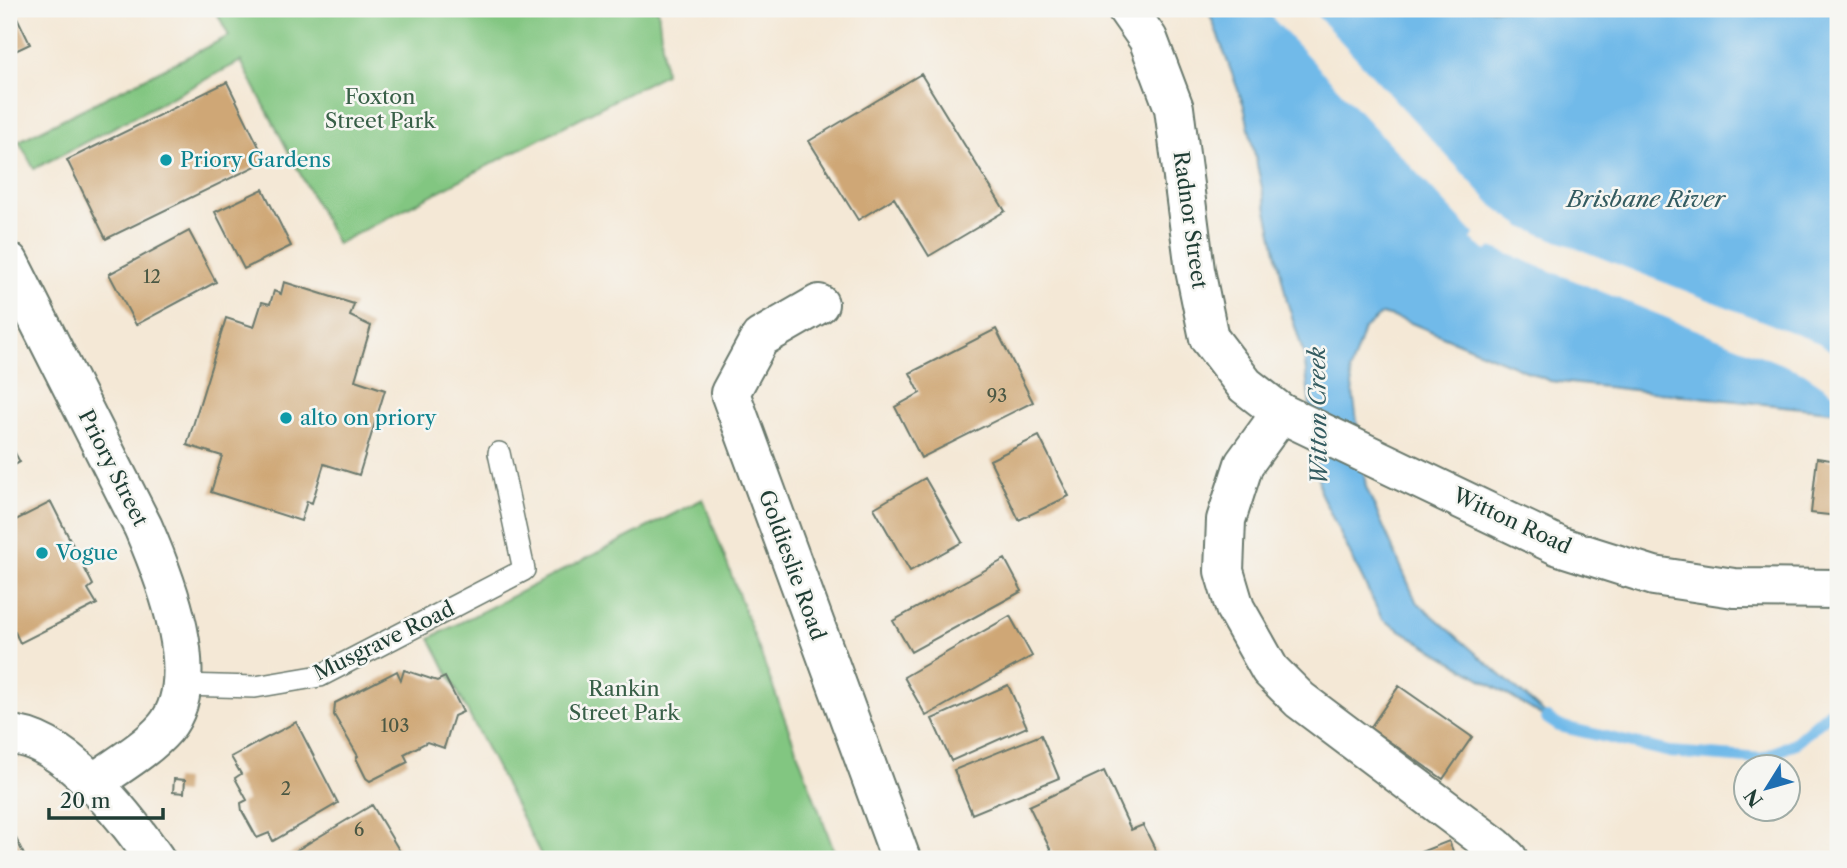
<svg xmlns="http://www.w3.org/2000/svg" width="1847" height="868" font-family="'Libre Caslon Text',serif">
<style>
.green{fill:#82c681;stroke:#50825a;stroke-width:2}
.water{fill:#71bae9;stroke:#487c8e;stroke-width:2}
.pier{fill:#f4e8d6}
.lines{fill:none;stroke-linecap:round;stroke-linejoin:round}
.stream{stroke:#71bae9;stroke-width:12}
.building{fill:#cfa776}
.service-casing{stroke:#6a796d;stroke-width:24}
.minor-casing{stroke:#6a796d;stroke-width:42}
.tertiary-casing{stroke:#6a796d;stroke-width:42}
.service{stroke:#fff;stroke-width:21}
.minor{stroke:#fff;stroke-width:38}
.tertiary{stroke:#fff;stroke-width:38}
.culture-dot{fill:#0f9aa8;stroke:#f6f6f2;stroke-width:2.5}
.labels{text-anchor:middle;stroke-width:5;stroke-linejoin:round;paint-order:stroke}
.number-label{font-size:18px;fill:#4b5844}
.park-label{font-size:21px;fill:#385f47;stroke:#f6f6f2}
.culture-label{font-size:21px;fill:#0d838f;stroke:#f6f6f2;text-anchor:start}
.street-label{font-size:21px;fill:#1f3d34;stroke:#f6f6f2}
.water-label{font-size:23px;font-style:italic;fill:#345c61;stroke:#f6f6f2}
</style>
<rect width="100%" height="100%" fill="#f6f6f2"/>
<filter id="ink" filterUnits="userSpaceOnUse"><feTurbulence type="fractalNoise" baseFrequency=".0143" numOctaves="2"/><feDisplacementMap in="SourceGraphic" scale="14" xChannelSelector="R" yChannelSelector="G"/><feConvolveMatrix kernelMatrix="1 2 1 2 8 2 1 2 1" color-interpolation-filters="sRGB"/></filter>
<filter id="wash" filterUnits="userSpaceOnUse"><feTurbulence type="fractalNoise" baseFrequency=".00686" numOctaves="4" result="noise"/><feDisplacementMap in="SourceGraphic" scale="28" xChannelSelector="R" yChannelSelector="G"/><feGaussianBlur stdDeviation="1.57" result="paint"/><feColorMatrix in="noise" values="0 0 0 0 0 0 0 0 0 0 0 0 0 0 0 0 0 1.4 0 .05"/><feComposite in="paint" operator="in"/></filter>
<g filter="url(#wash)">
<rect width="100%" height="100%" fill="#f4e8d6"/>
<!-- green -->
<path class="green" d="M 215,9 L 658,9 L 665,74 L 337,244 L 241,61 L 34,169 L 19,141 L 229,36 Z
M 703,499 L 837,859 L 543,859 L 430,638 Z"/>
<!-- water -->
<path class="water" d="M 1208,9 L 1838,9 L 1838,412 L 1550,381 L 1404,320 L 1382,314 L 1364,329 L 1350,371 L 1366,487 L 1416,601 L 1559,726 L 1382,619 L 1320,492 L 1304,355 L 1287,301 L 1244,106 Z"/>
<!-- pier -->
<path class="pier" d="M 1264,9 L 1311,9 L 1493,206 L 1522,227 L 1819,343 L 1838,356 L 1838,396 L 1804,373 L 1491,247 L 1487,251 L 1471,240 L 1474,234 Z"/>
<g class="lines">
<!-- stream -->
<path class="stream" d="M 1547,718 L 1559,726 L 1670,752 L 1762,759 L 1795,743 L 1838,705"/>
</g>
<g id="blocks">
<!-- building -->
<path class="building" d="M 9,9 L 13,9 L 30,44 L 9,54 Z
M 921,74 L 1005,211 L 929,256 L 894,198 L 858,220 L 809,141 Z
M 227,82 L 266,161 L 106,239 L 67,160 Z
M 263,189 L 291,246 L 244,269 L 215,212 Z
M 189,231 L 216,282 L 136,325 L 109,274 Z
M 284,282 L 354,304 L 350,316 L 371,326 L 355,380 L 385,390 L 359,475 L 324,464 L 312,503 L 307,501 L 301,521 L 211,492 L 222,456 L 187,445 L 226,318 L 254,327 L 262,302 L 270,304 L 274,291 L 281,294 Z
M 996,329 L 1033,402 L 921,458 L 895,407 L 920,393 L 910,373 Z
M 1039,436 L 1069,496 L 1019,520 L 990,460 Z
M 9,442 L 20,462 L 9,468 Z
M 1817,458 L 1838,461 L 1838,516 L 1811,513 Z
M 925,478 L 962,542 L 910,571 L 874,508 Z
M 51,502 L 93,585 L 88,589 L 97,604 L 20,643 L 15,632 L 9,635 L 9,507 L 16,520 Z
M 1005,559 L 1022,591 L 911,652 L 893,621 Z
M 1010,616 L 1032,656 L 926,716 L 904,677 Z
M 404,670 L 437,681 L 445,677 L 463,712 L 454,716 L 444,748 L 427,742 L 404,754 L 408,762 L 370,781 L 366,778 L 356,758 L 358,756 L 334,715 L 335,703 L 397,671 L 401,680 Z
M 1008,685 L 1027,727 L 951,761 L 932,719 Z
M 1399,686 L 1472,737 L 1443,779 L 1370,728 Z
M 296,722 L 338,803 L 273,841 L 269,833 L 257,838 L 242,811 L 241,803 L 247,800 L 235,778 L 241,774 L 231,757 Z
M 1041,735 L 1059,778 L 972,814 L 954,770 Z
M 1104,771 L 1131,830 L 1143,825 L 1160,859 L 1055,859 L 1029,806 Z
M 174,779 L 185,780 L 184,793 L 173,792 Z
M 372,805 L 402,855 L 396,859 L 282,859 Z
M 9,824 L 26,859 L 9,859 Z
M 1449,841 L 1456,859 L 1403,859 Z"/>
</g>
</g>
<g filter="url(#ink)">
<use href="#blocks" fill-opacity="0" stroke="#6a796d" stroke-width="2"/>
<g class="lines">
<!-- service casing -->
<g class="service-casing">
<path id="service" d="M 182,685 L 255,687 L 320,676 L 524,570 L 499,453"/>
</g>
<!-- minor casing -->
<g class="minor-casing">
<path id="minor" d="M 9,262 L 143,527 C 165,578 206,679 165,728 C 146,750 115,767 92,784
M 819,304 L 760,338 L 730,393 L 901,859
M 1281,413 L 1244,464 L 1226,520 L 1224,571 L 1235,608 L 1270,670 L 1300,700 L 1494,846 L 1508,859
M 9,735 C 64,737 126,817 155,859"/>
</g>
<!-- tertiary casing -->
<g class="tertiary-casing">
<path id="tertiary" d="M 1127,9 L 1148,39 L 1174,108 L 1195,270 L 1209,338 L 1245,385 L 1281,413 L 1559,546 L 1654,576 L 1734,588 L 1838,589"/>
</g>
<!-- service -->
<use href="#service" class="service"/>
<!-- minor -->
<use href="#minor" class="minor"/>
<!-- tertiary -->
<use href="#tertiary" class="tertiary"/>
</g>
</g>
<!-- markers -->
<g class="culture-dot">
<circle cx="166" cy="160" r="7"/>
<circle cx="286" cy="418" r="7"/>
<circle cx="42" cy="553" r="7"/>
</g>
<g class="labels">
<!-- number labels -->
<g class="number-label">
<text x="152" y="283">12</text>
<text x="997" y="402">93</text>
<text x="395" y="732">103</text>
<text x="286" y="795">2</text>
<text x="359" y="836">6</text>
</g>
<!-- park labels -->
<g class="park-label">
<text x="380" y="104">Foxton<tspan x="380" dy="24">Street Park</tspan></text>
<text x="624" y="696">Rankin<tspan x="624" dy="24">Street Park</tspan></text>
</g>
<!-- culture labels -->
<g class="culture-label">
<text x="180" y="167">Priory Gardens</text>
<text x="300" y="425">alto on priory</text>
<text x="56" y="560">Vogue</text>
</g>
<!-- street labels -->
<g class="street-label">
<text transform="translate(1190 220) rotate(82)" y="7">Radnor Street</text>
<text transform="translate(113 468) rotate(63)" y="7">Priory Street</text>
<text transform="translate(1512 521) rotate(25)" y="7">Witton Road</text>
<text transform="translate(792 565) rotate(70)" y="7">Goldieslie Road</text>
<text transform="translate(384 641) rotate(-26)" y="7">Musgrave Road</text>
</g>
<!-- water labels -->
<g class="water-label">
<text x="1646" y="207">Brisbane River</text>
<text transform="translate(1318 416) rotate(-91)" y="8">Witton Creek</text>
</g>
</g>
<!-- margin -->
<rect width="1847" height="868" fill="none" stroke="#f6f6f2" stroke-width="35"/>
<!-- north arrow -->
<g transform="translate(1767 788) rotate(233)"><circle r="33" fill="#f6f6f2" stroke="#a0aca6" stroke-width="2"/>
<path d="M0-5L12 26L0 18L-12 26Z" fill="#1f6fb2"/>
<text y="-10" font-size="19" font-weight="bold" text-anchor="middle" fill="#1f3d34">N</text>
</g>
<!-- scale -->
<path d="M49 808v10h114v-10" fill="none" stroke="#1f3d34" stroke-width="3.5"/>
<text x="60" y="808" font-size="21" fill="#1f3d34" stroke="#f6f6f2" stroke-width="5" paint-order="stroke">20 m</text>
</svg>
